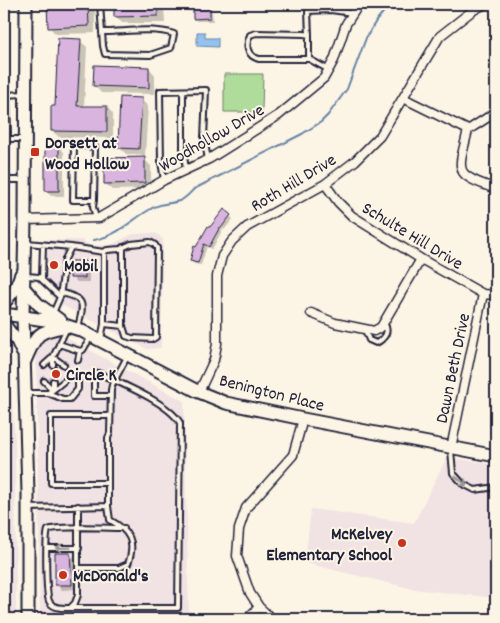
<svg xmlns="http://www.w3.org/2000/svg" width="500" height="623" font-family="Dekko,sans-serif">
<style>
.built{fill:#f1e2e3}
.green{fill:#b0dc9b;stroke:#697f6b}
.water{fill:#92c2ed;stroke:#6582a6}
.shadow{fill:#0003}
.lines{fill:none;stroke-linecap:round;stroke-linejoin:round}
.stream{stroke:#6582a6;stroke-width:2}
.building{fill:#d8b4de;stroke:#22223b}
.lane-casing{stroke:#22223b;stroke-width:8}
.street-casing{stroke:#22223b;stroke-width:11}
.secondary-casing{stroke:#22223b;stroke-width:15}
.lane{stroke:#fcf5e5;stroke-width:4}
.street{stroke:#fcf5e5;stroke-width:8}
.secondary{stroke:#fcf5e5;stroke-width:11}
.oneway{stroke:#9a9698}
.poi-dot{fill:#c8321e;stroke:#fcf5e5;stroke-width:2}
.labels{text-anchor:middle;stroke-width:4;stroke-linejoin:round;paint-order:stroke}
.street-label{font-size:18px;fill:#22223b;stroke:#fcf5e5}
.poi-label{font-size:18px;font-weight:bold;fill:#22223b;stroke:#fcf5e5;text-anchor:start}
</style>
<rect width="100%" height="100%" fill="#fcf5e5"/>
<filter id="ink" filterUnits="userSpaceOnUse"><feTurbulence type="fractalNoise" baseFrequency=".02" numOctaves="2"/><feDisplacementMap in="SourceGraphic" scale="10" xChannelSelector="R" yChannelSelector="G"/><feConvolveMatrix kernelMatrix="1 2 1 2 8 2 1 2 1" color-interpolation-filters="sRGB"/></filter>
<g filter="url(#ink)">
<!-- built -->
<path class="built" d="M 4,91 L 8,92 L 4,277 Z
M 156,233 L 163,239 L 161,348 L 147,349 L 54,301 L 47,287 L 42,283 L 38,283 L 39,240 L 82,240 L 89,246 L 111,245 L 133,234 Z
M 4,331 L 11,340 L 10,378 L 15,441 L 16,615 L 4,615 Z
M 36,335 L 63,336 L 184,401 L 189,619 L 40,618 Z
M 447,457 L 496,465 L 496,598 L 413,589 L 305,563 L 311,509 L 414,523 Z"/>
<!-- green -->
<path class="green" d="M 224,74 L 263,74 L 262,112 L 224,112 Z"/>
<!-- water -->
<path class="water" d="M 197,32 L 205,32 L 205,38 L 218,38 L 218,47 L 197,46 Z"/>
<!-- shadow -->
<path class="shadow" d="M 88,4 L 95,10 L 95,33 L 56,34 L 49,27 L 48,5 Z
M 115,4 L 161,4 L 164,7 L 165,23 L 122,23 L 116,16 Z
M 209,8 L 212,11 L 213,21 L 197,21 L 194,18 Z
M 80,41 L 87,47 L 84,107 L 107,107 L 113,114 L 113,138 L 59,137 L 52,131 L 56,107 Z
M 149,68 L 155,75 L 155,94 L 101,93 L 95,86 Z
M 141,100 L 148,106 L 145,155 L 126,154 L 119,147 Z
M 59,147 L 64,152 L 64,196 L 51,196 L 46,191 Z
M 144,159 L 151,166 L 151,189 L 112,190 L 105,183 Z
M 224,211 L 233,219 L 224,230 L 223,229 L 212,249 L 207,246 L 201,265 L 194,264 L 191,260 L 197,248 Z
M 84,263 L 89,267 L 89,282 L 77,282 L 72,277 Z
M 70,554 L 75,559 L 76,589 L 62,590 L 57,585 Z"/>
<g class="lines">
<!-- stream -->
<path class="stream" d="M 94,240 C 117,236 130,221 149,210 C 161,202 167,205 179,201 C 184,200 190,193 194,189 L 302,134 L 321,122 L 328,115 L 347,89 L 366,38 L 376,21 L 390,4"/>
</g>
<!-- building -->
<path class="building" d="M 47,4 L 88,4 L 89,26 L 48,28 Z
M 114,4 L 158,4 L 158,16 L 114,17 Z
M 193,7 L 210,7 L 210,18 L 193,19 Z
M 58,38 L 81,39 L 77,106 L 107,106 L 107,132 L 51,131 L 51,106 L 55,106 Z
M 94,65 L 149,67 L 149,88 L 93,86 Z
M 120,97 L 142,98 L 139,149 L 118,148 Z
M 45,146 L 59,146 L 59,191 L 45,191 Z
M 145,157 L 145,183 L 104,184 L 104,158 Z
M 224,209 L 231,215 L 221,228 L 220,227 L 209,247 L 204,244 L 198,263 L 190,261 L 194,246 L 196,247 L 208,226 L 210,227 Z
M 71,261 L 85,261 L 85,278 L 70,278 Z
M 55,553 L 70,553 L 72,585 L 55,585 Z"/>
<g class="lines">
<!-- lane casing -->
<g class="lane-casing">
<path id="lane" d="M 100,4 L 103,46 L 105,54 L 150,55 L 171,48 L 174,34 C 152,27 125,32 102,32
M 309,35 L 308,11 L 331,10 L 352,13
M 309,59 L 309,35 L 304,34 L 256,33 L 250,35 C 245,46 247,56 259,59 L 309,59 L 329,70
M 183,91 L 183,148 L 186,170
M 4,95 L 24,94
M 7,95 L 8,139
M 4,139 L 23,139
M 4,180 L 24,180
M 164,180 L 161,162 L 160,91 L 206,90 L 204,139 L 208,159
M 94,200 L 95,147 L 74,145 L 73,200 L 94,200 L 93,207 L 96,218
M 27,243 L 71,247
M 123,247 L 123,326
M 27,276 L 39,277 L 60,297
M 42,279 L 43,245
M 61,293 C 86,298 84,304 78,327
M 53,313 L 60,297 L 65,259 L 71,247 L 104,252
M 365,330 L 369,340 L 376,343 C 385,339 390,331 384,323
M 101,339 L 104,324 L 104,252 L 107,250 L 120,249 L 131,244 L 150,242 L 155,245 L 157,248 L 156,337 L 153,339 L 132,338 L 126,336 L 123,326 L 104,324
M 59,344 L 80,351 L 83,350 L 91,337
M 4,345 L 4,390
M 78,360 L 80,351
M 44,365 L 53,357 L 64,365
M 53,365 L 53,357 L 67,328
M 44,381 L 53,390 L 64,381
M 27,393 L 48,393 L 53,390 L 53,381
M 48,393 L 63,399 L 70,399 L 78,389 L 78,380
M 451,450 L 453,473 L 463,484 L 475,490 L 496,487
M 108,483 L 51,483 L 51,416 L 110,416
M 78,506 L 78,595 L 75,603 L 70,608 C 63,608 53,609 49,601 C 46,593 45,539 48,530 C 58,525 109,528 124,528
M 29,508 L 108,506 L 108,438 L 110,433 L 111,390 L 112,385 L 127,357
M 47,548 L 79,548
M 79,568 L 119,568 L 128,564 C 136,542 130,531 110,520 L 108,506
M 70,608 L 178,608 L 180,423 C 169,403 120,383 98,373 L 94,382 L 94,396 L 111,396"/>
</g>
<!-- street casing -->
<g class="street-casing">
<path id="street" d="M 403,98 L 468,130
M 468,130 C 458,173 452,173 496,189
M 468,130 L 496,112
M 325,184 L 338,202 L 352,216 L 421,259 L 483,294 L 496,295
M 25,220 L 99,218 L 164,180 L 209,159 L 279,115 L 324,78 L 334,60 L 346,24 L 359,4
M 311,313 L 335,323 L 374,331 L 381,327 L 421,259
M 199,392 L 214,360 L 217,344 L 217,276 L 222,256 L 232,241 L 247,227 L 325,184 L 355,161 L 380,136 L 440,36 L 472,11 L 485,4
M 451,448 L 483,294
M 247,619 L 259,607
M 272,619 L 259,607 L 250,593 L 237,556 L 239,529 L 246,508 L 293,455 L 303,419"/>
</g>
<!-- secondary casing -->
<g class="secondary-casing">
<path id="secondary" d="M 26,4 L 25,220 L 23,316 L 28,493 L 28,619
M 24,288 L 38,304 L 61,321
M 4,303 L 15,289 L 21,274
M 4,314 L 52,321 L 80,330 L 199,392 L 226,403 L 303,419 L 496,456
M 4,324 L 17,341 L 22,352
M 25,361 C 36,336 36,331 64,327"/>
</g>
<!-- lane -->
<use href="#lane" class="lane"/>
<!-- street -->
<use href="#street" class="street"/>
<!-- secondary -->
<use href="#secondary" class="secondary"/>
</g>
<!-- one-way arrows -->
<defs><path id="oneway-shaft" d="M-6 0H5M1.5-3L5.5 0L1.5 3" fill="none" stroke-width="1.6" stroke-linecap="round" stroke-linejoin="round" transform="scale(1.25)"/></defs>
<g class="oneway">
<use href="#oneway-shaft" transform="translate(461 481) rotate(40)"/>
<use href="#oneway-shaft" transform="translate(63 548) rotate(179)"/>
</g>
</g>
<!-- markers -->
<g class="poi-dot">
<rect x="30" y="147" width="10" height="10" rx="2.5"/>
<circle cx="54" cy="265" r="5"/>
<circle cx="56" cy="374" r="5"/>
<circle cx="402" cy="543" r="5"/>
<circle cx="63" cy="575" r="5"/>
</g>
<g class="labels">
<!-- street labels -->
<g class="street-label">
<text transform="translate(211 137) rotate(-30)" y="6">Woodhollow Drive</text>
<text transform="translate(293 182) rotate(-31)" y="6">Roth Hill Drive</text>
<text transform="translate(413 235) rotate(31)" y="6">Schulte Hill Drive</text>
<text transform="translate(452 368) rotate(-78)" y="6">Dawn Beth Drive</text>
<text transform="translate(272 392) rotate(14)" y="6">Benington Place</text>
</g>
<!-- poi labels -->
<g class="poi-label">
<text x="45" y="148">Dorsett at<tspan x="45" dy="21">Wood Hollow</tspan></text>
<text x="64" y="271">Mobil</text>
<text x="66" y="380">Circle K</text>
<text x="392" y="539" text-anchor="end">McKelvey<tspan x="392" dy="21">Elementary School</tspan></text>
<text x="73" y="581">McDonald's</text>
</g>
</g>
<!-- margin -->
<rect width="500" height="623" fill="none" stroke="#fcf5e5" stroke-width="20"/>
<rect x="10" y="10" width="480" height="603" fill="none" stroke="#22223b" stroke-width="2" filter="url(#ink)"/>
</svg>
